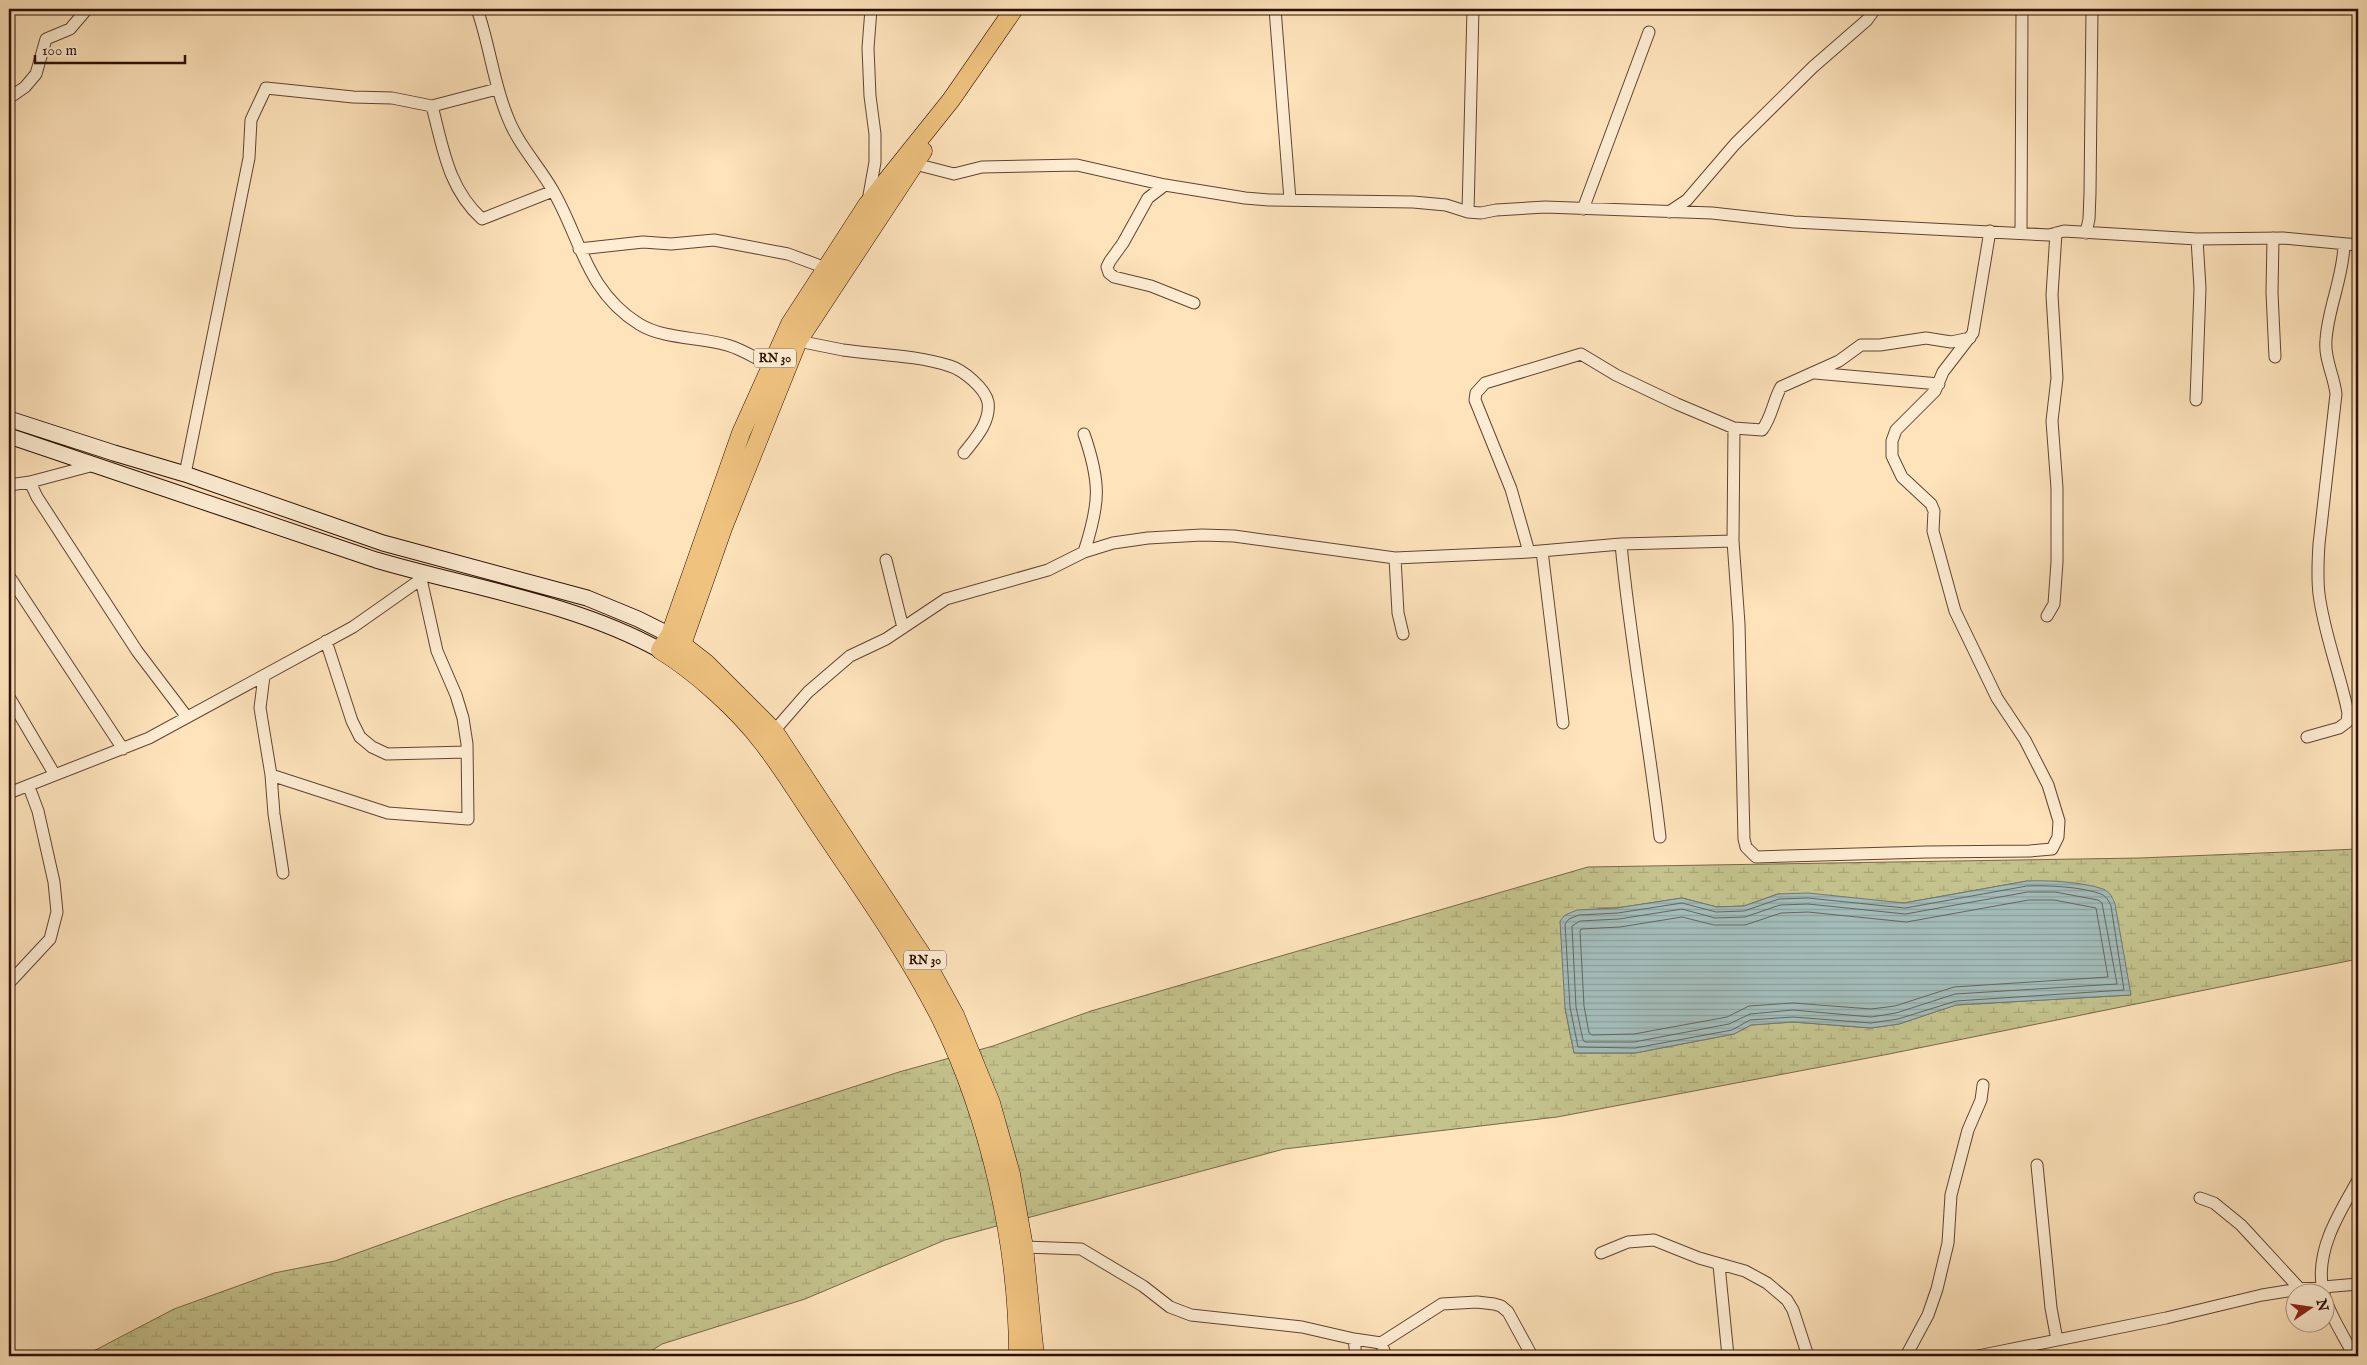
<svg xmlns="http://www.w3.org/2000/svg" width="2367" height="1365" font-family="'IM FELL English',serif">
<style>
.wetland{fill:url(#wetland-marsh);stroke:#786948;fill-rule:evenodd}
.water{fill:url(#water-rules);stroke:#737770}
.lines{fill:none;stroke-linecap:round;stroke-linejoin:round}
.shore{stroke:#67665e;stroke-width:1}
.street-casing{stroke:#604431;stroke-width:13}
.secondary-casing{stroke:#2b0f03;stroke-width:17}
.primary-casing{stroke:#2b0f03;stroke-width:19}
.street{stroke:#feedd3;stroke-width:11}
.secondary{stroke:#feedd3;stroke-width:15}
.primary{stroke:#efc27e;stroke-width:18}
.labels{text-anchor:middle;stroke-width:5;stroke-linejoin:round;paint-order:stroke}
.shield{fill:#feedd3;stroke:#6a5241;stroke-width:1}
.shield-label{font-size:12px;font-weight:bold;fill:#2b0f03}
</style>
<defs>
<pattern id="wetland-marsh" width="20" height="14" patternUnits="userSpaceOnUse" patternTransform="scale(1.25)"><rect width="20" height="14" fill="#c4c38d"/><path d="M1 5h8M5 5V1M11 12h8M15 12V8" fill="none" stroke="#a9a678"/></pattern>
<pattern id="water-rules" width="6" height="5" patternUnits="userSpaceOnUse" patternTransform="scale(1.25)"><rect width="6" height="5" fill="#a3bcb9"/><path d="M0 2.5h6" fill="none" stroke="#8ca09d"/></pattern>
</defs>
<rect width="100%" height="100%" fill="#fee3bb"/>
<filter id="stains"><feTurbulence type="fractalNoise" baseFrequency=".004" numOctaves="4"/><feColorMatrix values="0 0 0 0 .2 0 0 0 0 .09 0 0 0 0 .02 0 0 0 .5 -.17"/></filter>
<radialGradient id="worn" r=".72"><stop offset=".6" stop-color="#630" stop-opacity="0"/><stop offset="1" stop-color="#630" stop-opacity=".3"/></radialGradient>
<!-- wetland -->
<path class="wetland" d="M 2358,849 L 2358,959 L 1889,1054 L 1557,1117 L 1284,1149 L 945,1240 L 805,1299 L 662,1344 L 643,1356 L 84,1356 L 174,1309 L 274,1273 L 335,1261 L 505,1200 L 899,1072 L 993,1046 L 1091,1011 L 1588,867 L 2140,858 ZM 2027,881 L 2131,995 L 1956,1005 L 1899,1024 L 1871,1028 L 1793,1022 L 1751,1025 L 1734,1034 L 1635,1053 L 1574,1053 L 1565,1008 L 1599,908 L 1617,908 L 1682,898 L 1717,907 L 1744,906 L 1778,894 L 1904,903 Z"/>
<!-- water -->
<path class="water" d="M 2027,881 C 2048,880 2083,882 2103,889 C 2110,892 2113,898 2115,904 L 2131,995 L 1956,1005 L 1899,1024 L 1871,1028 L 1793,1022 L 1751,1025 L 1734,1034 L 1635,1053 L 1574,1053 L 1565,1008 L 1560,921 L 1565,915 L 1577,910 L 1617,908 L 1682,898 L 1717,907 L 1744,906 L 1778,894 L 1808,893 L 1904,903 Z"/>
<g class="lines">
<!-- shore -->
<path class="shore" d="M 2027,886 C 2047,885 2083,887 2101,894 C 2106,896 2109,901 2111,906 L 2124,990 L 1956,1001 L 1898,1019 L 1871,1023 L 1793,1017 L 1750,1020 L 1732,1030 L 1635,1048 L 1578,1047 L 1570,1007 L 1565,924 L 1569,919 L 1579,915 L 1618,913 L 1682,903 L 1716,912 L 1744,911 L 1779,899 L 1808,898 L 1905,908 Z
M 2028,892 L 2055,892 L 2098,900 L 2102,903 L 2117,984 L 1955,994 L 1896,1013 L 1871,1017 L 1793,1010 L 1750,1014 L 1729,1024 L 1634,1042 L 1585,1042 L 1583,1040 L 1576,1007 L 1572,926 L 1580,921 L 1619,919 L 1682,909 L 1715,918 L 1745,917 L 1780,905 L 1808,904 L 1905,914 Z
M 2029,900 L 2054,900 L 2096,908 L 2108,977 L 1954,987 L 1895,1006 L 1871,1009 L 1793,1003 L 1749,1006 L 1727,1017 L 1634,1034 L 1592,1035 L 1589,1033 L 1584,1006 L 1580,931 L 1581,929 L 1620,927 L 1682,917 L 1714,925 L 1745,925 L 1781,913 L 1808,912 L 1906,922 Z"/>
<!-- street casing -->
<g class="street-casing">
<path id="street" d="M 477,9 C 490,45 493,83 508,118 C 518,144 538,165 552,189 C 581,238 585,290 639,324 C 663,339 699,337 727,345 C 742,349 757,359 771,366
M 1275,9 L 1290,200
M 9,98 L 25,87 L 36,74 L 46,39 L 70,29 L 87,9
M 432,106 C 443,148 448,188 482,219 L 553,191
M 915,164 L 954,174 L 982,167 L 1077,165 L 1165,185 L 1245,198 L 1269,200 L 1413,202 L 1446,205 L 1468,212 L 1481,213 L 1496,210 L 1545,207 L 1712,213 L 1794,222 L 2049,235 L 2064,231 L 2197,239 L 2283,238 L 2358,245
M 1165,185 L 1148,198 L 1123,243 L 1110,261 L 1107,267 L 1109,273 L 1114,277 L 1151,286 L 1194,303
M 868,201 L 875,162 L 875,134 L 870,96 L 868,48 L 871,9
M 1583,209 L 1649,32
M 1468,212 L 1473,9
M 1669,212 L 1687,200 L 1735,144 L 1813,67 L 1867,20 L 1875,9
M 2021,232 L 2022,9
M 2086,233 L 2089,219 L 2090,193 L 2092,9
M 2273,238 L 2272,293 L 2275,357
M 579,249 L 643,242 L 671,244 L 714,240 L 788,254 L 826,268
M 798,341 C 813,344 828,347 843,350 C 879,355 916,355 950,366 C 963,370 985,388 988,402 C 991,422 975,439 964,453
M 1815,373 L 1939,384
M 2196,400 L 2200,288 L 2197,239
M 1734,428 L 1733,541 L 1739,624 L 1744,839 L 1746,847 L 1756,857 L 1926,852 L 2030,851 L 2052,849 L 2058,837 L 2059,821 L 2048,785 L 2025,740 L 1997,698 L 1955,611 L 1933,531 L 1934,511 L 1931,504 L 1902,477 L 1892,456 L 1892,441 L 1896,430 L 1935,391 L 1943,372 L 1973,333 L 1990,231
M 185,474 L 249,158 L 251,120 L 266,88 L 353,97 L 392,98 L 432,106 L 497,89
M 30,482 L 37,497 L 137,651 L 187,717
M 9,485 L 30,482 L 94,465
M 1621,544 C 1630,642 1649,739 1660,837
M 1542,551 L 1563,723
M 1084,552 C 1100,503 1101,483 1084,434
M 1529,552 L 1511,489 L 1475,400 L 1476,393 L 1485,383 L 1581,354 L 1616,375 L 1677,404 L 1734,428 L 1762,430 C 1772,417 1773,401 1781,387 L 1839,361 L 1861,345 L 1880,345 L 1926,338 L 1951,342 L 1970,338
M 1395,558 L 1398,613 L 1403,634
M 886,560 L 903,628
M 9,576 L 123,749
M 2047,616 L 2054,604 L 2057,562 L 2057,488 L 2052,421 L 2057,378 L 2052,295 L 2056,233
M 326,641 L 352,721 L 360,737 L 372,747 L 387,754 L 467,752
M 264,676 L 260,708 L 271,775 L 274,814 L 283,873
M 9,697 L 55,775
M 774,731 L 808,692 L 850,656 L 886,639 L 946,599 L 1048,570 L 1084,552 L 1113,543 L 1148,538 L 1202,535 L 1234,536 L 1395,558 L 1529,552 L 1621,544 L 1733,541
M 2307,737 L 2339,728 L 2347,722 L 2348,713 C 2340,673 2324,634 2319,594 C 2317,577 2318,560 2319,544 L 2336,394 C 2334,375 2324,359 2326,340 C 2328,308 2343,278 2344,245
M 271,775 L 388,813 L 468,819 L 467,744 L 463,718 L 456,695 L 437,651 L 421,579
M 9,793 L 149,738 L 353,627 L 427,575
M 9,983 L 50,939 L 57,912 L 54,882 L 38,811 L 29,787
M 2037,1165 L 2051,1308 L 2057,1340
M 2200,1198 L 2214,1203 L 2241,1225 L 2300,1289
M 1024,1247 L 1081,1249 L 1143,1286 L 1170,1307 L 1191,1315 L 1302,1327 L 1354,1339 L 1381,1343 L 1442,1304 L 1477,1302 L 1494,1304 L 1501,1306 L 1508,1312 L 1532,1356
M 1601,1253 L 1628,1242 L 1654,1240 L 1699,1258 L 1745,1271 L 1767,1283 L 1787,1300 L 1793,1310 L 1808,1356
M 1719,1265 L 1728,1356
M 1354,1339 L 1356,1356
M 1381,1343 L 1386,1356
M 1906,1356 L 1928,1315 L 1937,1289 L 1948,1243 L 1951,1195 L 1968,1130 L 1981,1100 L 1983,1085
M 1978,1356 L 2166,1318 L 2262,1295 L 2300,1289 L 2358,1284
M 2354,1356 C 2344,1336 2325,1308 2322,1285 C 2317,1247 2340,1212 2358,1180"/>
</g>
<!-- secondary casing -->
<g class="secondary-casing">
<path id="secondary" d="M 9,419 L 114,453 L 185,474 L 383,543 L 587,598 L 638,619 L 670,635
M 9,436 L 376,560 C 471,588 573,602 660,650"/>
</g>
<!-- primary casing -->
<g class="primary-casing">
<path id="primary" d="M 1014,9 L 951,100 L 867,205 L 790,324 L 741,433 L 670,635 L 660,650 C 696,672 738,710 763,743 C 784,770 802,800 821,828 C 863,890 907,952 941,1019 C 990,1120 1018,1245 1018,1356
M 670,635 L 706,663 L 774,731 L 922,955 L 955,1015 L 991,1103 L 1011,1174 L 1024,1247 L 1035,1356
M 679,653 L 723,528 L 798,341 L 923,151"/>
</g>
<!-- street -->
<use href="#street" class="street"/>
<!-- secondary -->
<use href="#secondary" class="secondary"/>
<!-- primary -->
<use href="#primary" class="primary"/>
</g>
<g class="labels">
<!-- shield labels -->
<g class="shield">
<rect x="754" y="348.5" width="42" height="19" rx="4"/>
<rect x="904" y="950.5" width="42" height="19" rx="4"/>
</g>
<g class="shield-label">
<text x="775" y="362">RN 30</text>
<text x="925" y="964">RN 30</text>
</g>
</g>
<!-- margin -->
<rect width="2367" height="1365" fill="none" stroke="#fee3bb" stroke-width="30"/>
<rect x="10" y="10" width="2347" height="1345" fill="none" stroke="#2b0f03" stroke-width="2.5"/>
<rect x="15" y="15" width="2337" height="1335" fill="none" stroke="#2b0f03"/>
<!-- north arrow -->
<g transform="translate(2310 1308) rotate(77)"><circle r="24" fill="#feedd3" stroke="#aa9480"/>
<path d="M0-4L9 19L0 12L-9 19Z" fill="#8f2418"/>
<text y="-8" font-size="14" font-weight="bold" text-anchor="middle" fill="#2b0f03">N</text>
</g>
<!-- scale -->
<path d="M35 55v8h150v-8" fill="none" stroke="#2b0f03" stroke-width="2.5"/>
<text x="42" y="55" font-size="15" fill="#2b0f03" stroke="#feedd3" stroke-width="4" paint-order="stroke">100 m</text>
<rect width="100%" height="100%" filter="url(#stains)"/>
<rect width="100%" height="100%" fill="url(#worn)"/>
</svg>
